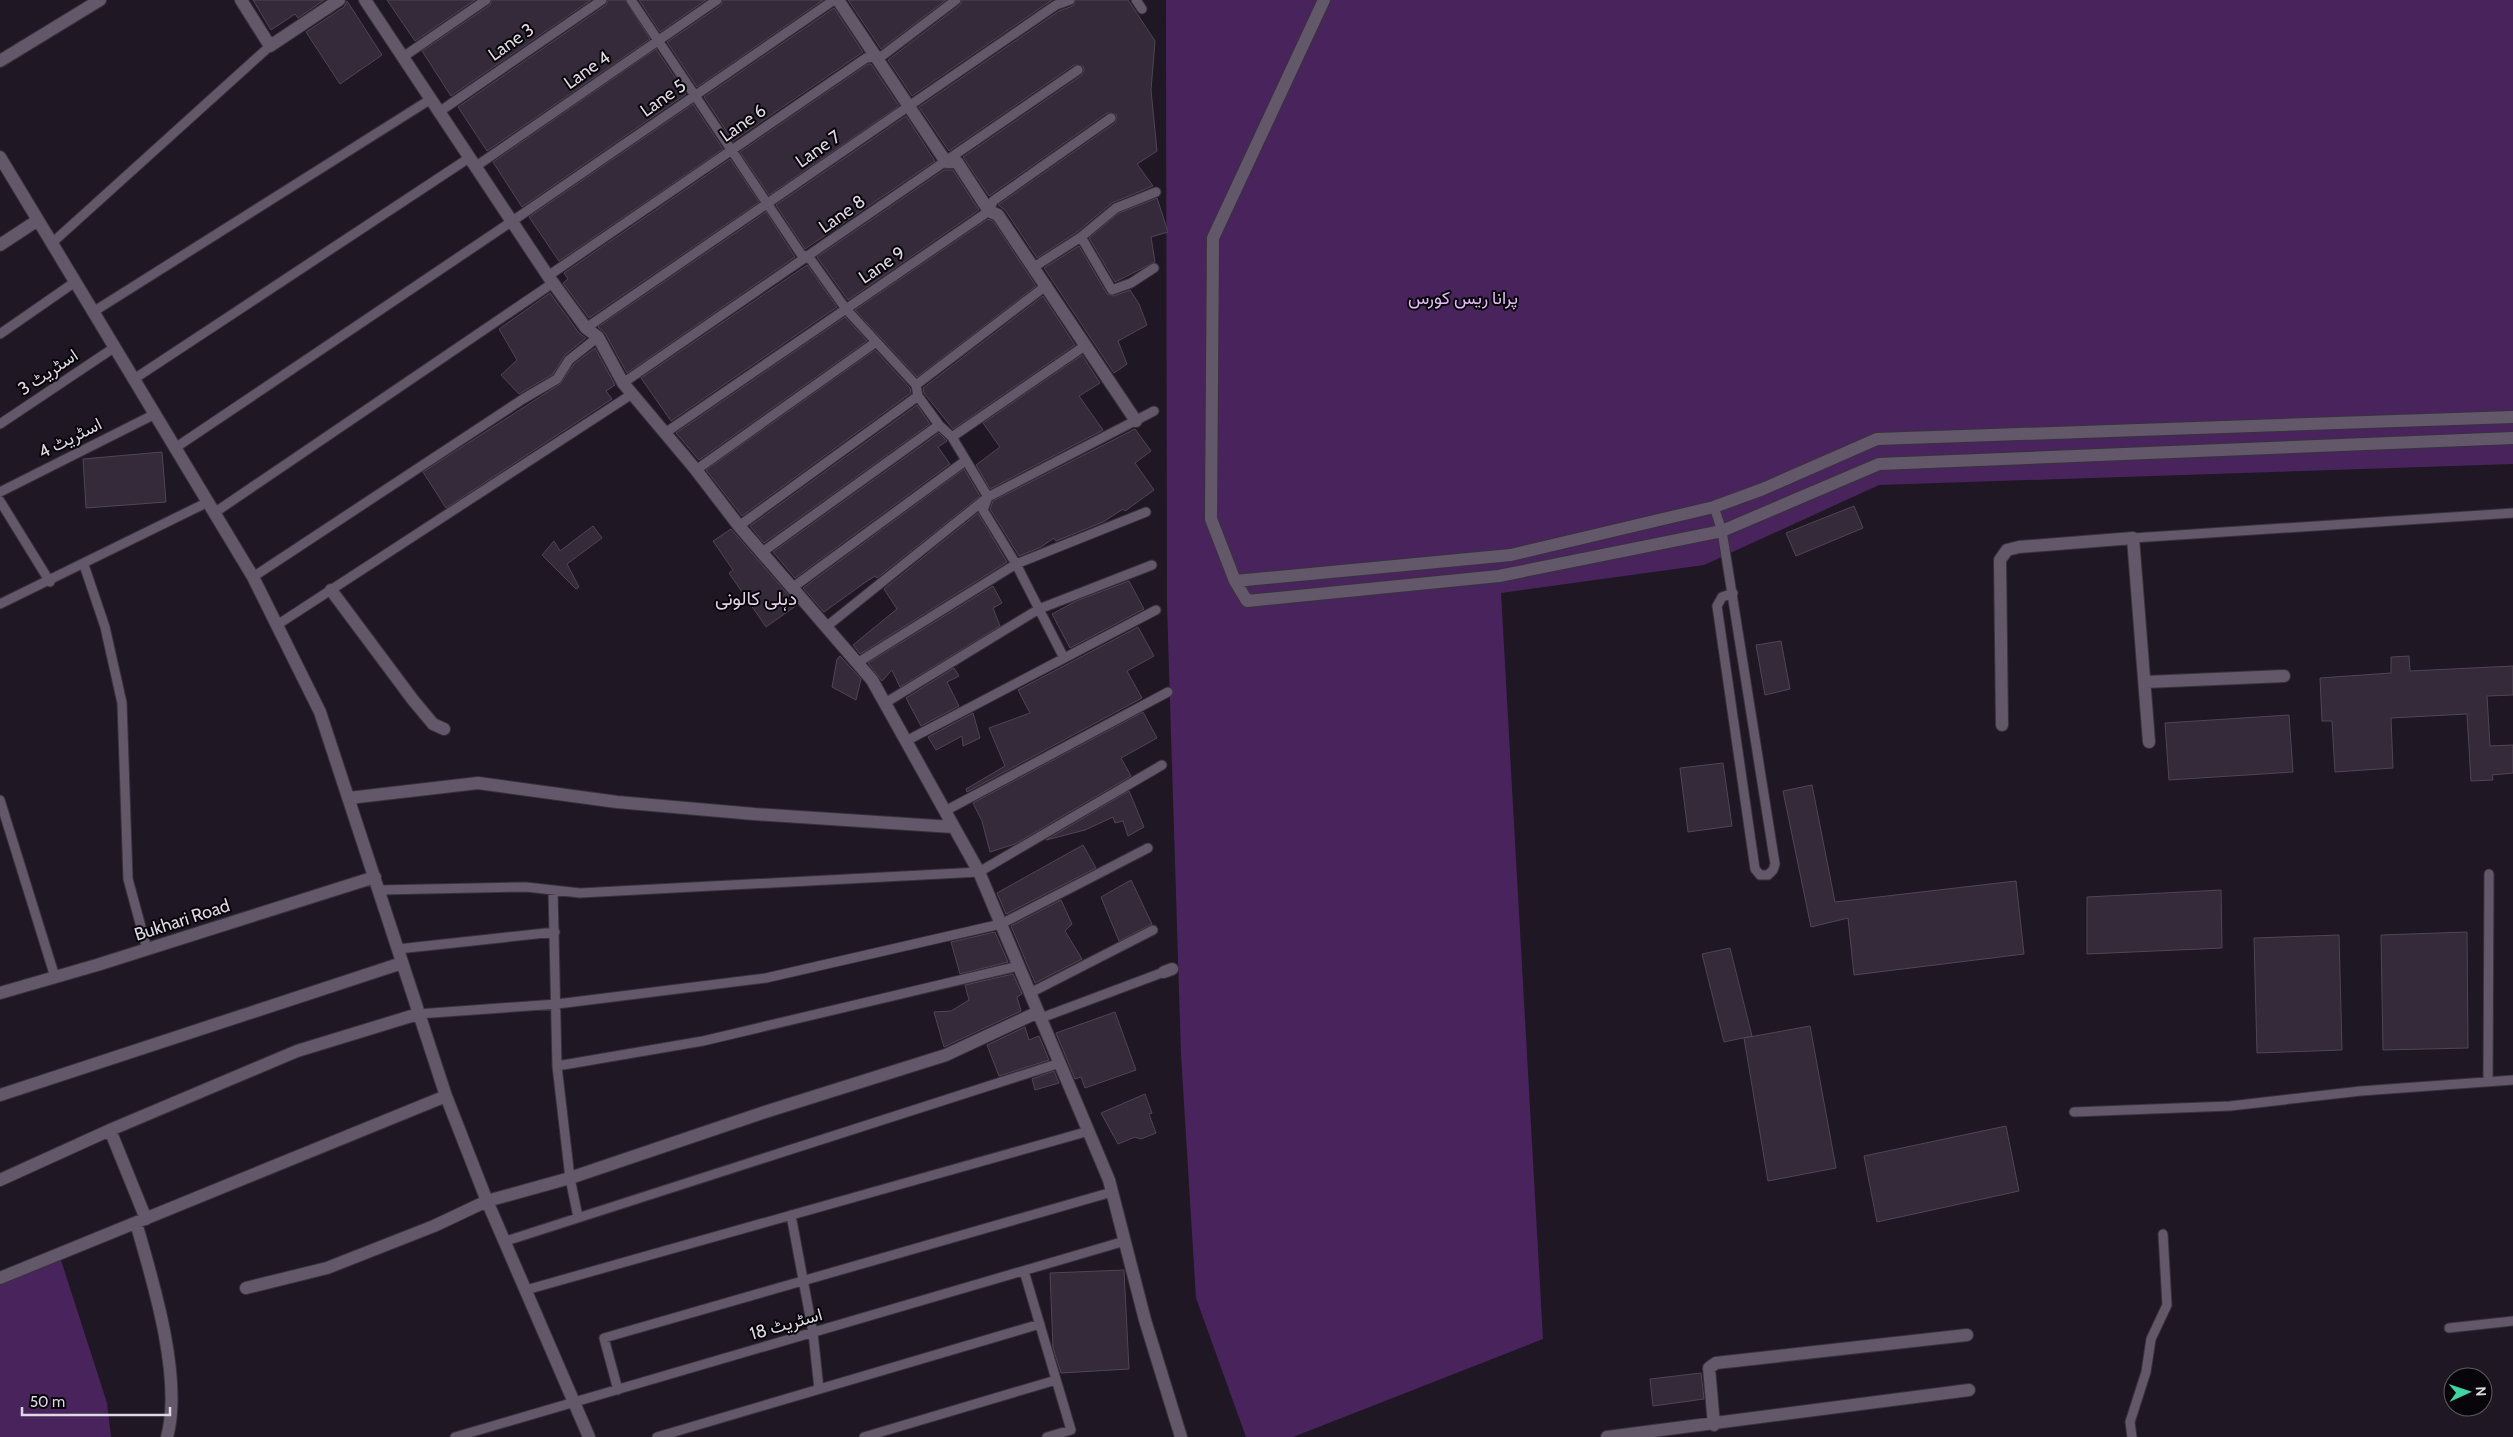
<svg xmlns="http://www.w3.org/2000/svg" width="2513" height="1437" font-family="Cabin,Vazirmatn,sans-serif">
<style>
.green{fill:#49245c}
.building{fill:#342a39;stroke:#4f4555}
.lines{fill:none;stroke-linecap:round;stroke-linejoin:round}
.lane-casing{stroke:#38323d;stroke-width:11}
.street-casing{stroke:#38323d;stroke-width:14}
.lane{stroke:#635869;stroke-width:9}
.street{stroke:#635869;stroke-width:12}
.labels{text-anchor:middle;stroke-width:4;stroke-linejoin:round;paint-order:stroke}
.street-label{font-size:18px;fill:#ded8e2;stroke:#08050a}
.park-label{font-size:18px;fill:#e0bcf5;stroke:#08050a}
.neighbourhood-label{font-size:19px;fill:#dfd3e7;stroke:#08050a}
</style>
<rect width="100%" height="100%" fill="#201725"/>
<!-- green -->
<path class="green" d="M 1166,0 L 2513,0 L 2513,464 L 1879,485 L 1704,565 L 1501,593 L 1543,1339 L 1293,1437 L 1246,1437 L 1196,1298 L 1181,1054 L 1167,605 Z
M 59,1254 L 107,1403 L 111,1437 L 0,1437 L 0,1279 Z"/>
<!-- building -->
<path class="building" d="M 253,0 L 324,0 L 298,18 L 295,14 L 271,30 Z
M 387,0 L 475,0 L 415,41 Z
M 492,0 L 591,0 L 451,96 L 422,51 L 490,5 Z
M 608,0 L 625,0 L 650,39 L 487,151 L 458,107 L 606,5 Z
M 639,0 L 706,0 L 660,32 Z
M 723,0 L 823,0 L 697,87 L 667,42 L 721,5 Z
M 848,0 L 946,0 L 881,49 Z
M 962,0 L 1052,0 L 912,96 L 888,60 L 960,5 Z
M 1076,0 L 1128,0 L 1155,41 L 1151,90 L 1157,151 L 1137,164 L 1153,186 L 1112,203 L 1077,232 L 1037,258 L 1005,210 L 998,205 L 1115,123 L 1117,118 L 1116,114 L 1107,113 L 989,196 L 963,157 L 1082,75 L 1084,70 L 1083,66 L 1074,65 L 949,151 L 919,107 L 1059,11 L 1073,6 Z
M 347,1 L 382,55 L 340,84 L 306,32 L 344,7 Z
M 834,8 L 863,52 L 733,141 L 704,97 Z
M 656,49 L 686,94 L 522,207 L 493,162 Z
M 868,64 L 871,64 L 899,106 L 769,195 L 740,152 Z
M 693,104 L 723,149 L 559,261 L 529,217 Z
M 906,116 L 935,161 L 805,249 L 776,205 Z
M 730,159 L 759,202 L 589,318 L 563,283 L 568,279 L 564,273 Z
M 944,170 L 953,170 L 979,210 L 848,300 L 817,257 Z
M 1157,198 L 1168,232 L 1151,237 L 1155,262 L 1115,282 L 1089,238 L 1119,213 Z
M 766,212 L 795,257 L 627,373 L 605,333 L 598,327 Z
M 988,219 L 993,221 L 1036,286 L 917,377 L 855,310 Z
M 1079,246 L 1107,294 L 1114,296 L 1130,290 L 1139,304 L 1147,325 L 1118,341 L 1127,364 L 1114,373 L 1044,268 Z
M 807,265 L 837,307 L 671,421 L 641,378 Z
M 550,293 L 579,333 L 586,338 L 565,355 L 553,374 L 519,394 L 501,375 L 517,360 L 499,329 Z
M 1043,296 L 1075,345 L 953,429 L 924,393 L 923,388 Z
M 845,317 L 867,341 L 699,460 L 676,433 Z
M 595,348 L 615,385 L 606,391 L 612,399 L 446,508 L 423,472 L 560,384 L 574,364 Z
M 875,350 L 910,388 L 911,393 L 742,516 L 706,470 Z
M 1082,355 L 1100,383 L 1079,396 L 1103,430 L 990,489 L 976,465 L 1000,447 L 983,423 Z
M 917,405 L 930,424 L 764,543 L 750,526 Z
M 1135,429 L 1151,451 L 1135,463 L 1154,490 L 1125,511 L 1123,509 L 1103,522 L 1056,541 L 1054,538 L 1041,547 L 1019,556 L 990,509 L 993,501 Z
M 939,433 L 947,441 L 938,447 L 950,464 L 795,578 L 773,552 Z
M 162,452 L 166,502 L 86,508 L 83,459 Z
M 964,469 L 980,496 L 877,578 L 875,576 L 867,581 L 824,612 L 803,588 Z
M 1854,506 L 1863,528 L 1796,556 L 1786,533 Z
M 978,513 L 1007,562 L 860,654 L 853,645 L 897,609 L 884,589 Z
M 593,526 L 602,538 L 567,564 L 579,587 L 576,589 L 542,555 L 554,541 L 560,551 Z
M 731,529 L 797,605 L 766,627 L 729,573 L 733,570 L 713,541 Z
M 1129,581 L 1144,609 L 1070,648 L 1052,614 L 1076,601 Z
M 993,586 L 1002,603 L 993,608 L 1000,626 L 900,687 L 892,670 L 882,681 L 868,663 Z
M 1138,627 L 1154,656 L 1127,671 L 1142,698 L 967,792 L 966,789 L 1005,766 L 989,728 L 1030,713 L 1018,690 Z
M 1781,641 L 1790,689 L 1765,695 L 1756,645 Z
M 840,656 L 861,679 L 856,700 L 832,687 L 837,659 Z
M 2409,656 L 2410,671 L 2513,666 L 2513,695 L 2487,696 L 2490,746 L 2513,745 L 2513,773 L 2492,775 L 2493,780 L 2471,781 L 2467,714 L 2391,718 L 2393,768 L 2335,772 L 2332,721 L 2322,721 L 2320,678 L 2391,673 L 2391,657 Z
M 954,668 L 959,676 L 947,682 L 959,706 L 921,726 L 906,698 Z
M 1143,712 L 1157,738 L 1121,758 L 1131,776 L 1015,844 L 990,852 L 982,821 L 973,803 Z
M 973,713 L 980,738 L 963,746 L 962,736 L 936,750 L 928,737 Z
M 2289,715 L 2293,772 L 2169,780 L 2165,723 Z
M 1723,763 L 1732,826 L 1688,832 L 1680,768 Z
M 1812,785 L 1835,902 L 2016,881 L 2024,954 L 1854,975 L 1848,918 L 1811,927 L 1783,791 Z
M 1129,791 L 1144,827 L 1128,836 L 1123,821 L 1115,823 L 1113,817 L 1085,830 L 1046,840 Z
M 1083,845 L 1096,868 L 1006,914 L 997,893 Z
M 1131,880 L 1152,924 L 1119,941 L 1101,897 Z
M 2221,890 L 2222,948 L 2087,954 L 2087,897 Z
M 1061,900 L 1072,924 L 1065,931 L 1082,959 L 1035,983 L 1011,926 Z
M 995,932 L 1008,962 L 960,974 L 951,942 Z
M 2467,932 L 2468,1048 L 2383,1050 L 2381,935 Z
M 2339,935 L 2342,1050 L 2257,1053 L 2254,938 Z
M 1730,948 L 1752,1036 L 1724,1042 L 1702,954 Z
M 1013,974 L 1022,994 L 1017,997 L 1021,1011 L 944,1047 L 934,1012 L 951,1011 L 969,1000 L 965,985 Z
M 1115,1012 L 1136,1070 L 1085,1088 L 1081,1077 L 1075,1079 L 1056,1033 Z
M 1810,1026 L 1836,1168 L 1768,1181 L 1744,1038 Z
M 1025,1027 L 1029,1040 L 1039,1036 L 1049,1060 L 999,1076 L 987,1045 Z
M 1054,1071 L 1059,1083 L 1035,1090 L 1032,1079 Z
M 1145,1094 L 1152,1113 L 1149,1114 L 1156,1133 L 1141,1139 L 1135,1137 L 1118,1144 L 1101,1113 Z
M 2006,1126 L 2019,1191 L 1877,1222 L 1864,1156 Z
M 1124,1270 L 1129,1369 L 1061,1373 L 1053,1348 L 1050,1273 Z
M 1701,1373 L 1704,1399 L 1653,1406 L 1650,1379 Z"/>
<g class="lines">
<!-- lane casing -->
<g class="lane-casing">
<path id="lane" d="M 631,0 L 801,254 L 811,260 L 846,309 L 916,385 L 918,396 L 939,425 L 952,437 L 988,497 L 983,510 L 1016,564 L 1064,658
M 1136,0 L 1142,9
M 403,57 L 486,0
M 439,112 L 602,0
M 475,167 L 717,0
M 1081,237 L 1112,290 L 1131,283 L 1154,268
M 52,243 L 270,46
M 1034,267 L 1081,237 L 1116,208 L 1156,192
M 548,276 L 866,58 L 882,56 L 956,0
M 93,312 L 431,99
M 586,328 L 1056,5 L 1070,0
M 0,334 L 75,282
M 134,379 L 469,158
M 623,383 L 1078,70
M 916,385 L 1047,285
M 0,424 L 115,347
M 665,433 L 989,211 L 993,201 L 1111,118
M 952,437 L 1086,345
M 175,448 L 511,222 L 834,0
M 696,470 L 876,342
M 0,492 L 155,414
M 0,501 L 50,582
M 1714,507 L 1722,531 L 1775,864 L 1773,870 L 1768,875 L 1760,875 L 1755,869 L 1717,606 L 1722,597 L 1733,593
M 214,513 L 553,283
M 739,526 L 918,396
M 2133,538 L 2513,513
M 761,553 L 939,425
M 84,565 L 105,627 L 122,703 L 128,879 L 147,949
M 253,577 L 523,399 L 557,379 L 569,360 L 598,337
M 792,588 L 965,461
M 0,604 L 208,502
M 277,625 L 632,394
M 826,627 L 988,497 L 1154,411
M 857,663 L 1016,564 L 1146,512
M 885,703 L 1039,609 L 1152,565
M 906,741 L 1156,610
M 0,800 L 55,977
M 945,811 L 1168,692
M 379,890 L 526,887 L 580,893 L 979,872 L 1162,765
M 553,890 L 557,1066 L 570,1178 L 578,1217
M 398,949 L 555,932
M 1030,993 L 1153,930
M 418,1014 L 557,1004 L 766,978 L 1001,924 L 1148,848
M 1041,1018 L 1164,972
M 557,1066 L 703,1041 L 1019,966
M 2488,1081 L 2489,874
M 2074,1112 L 2230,1106 L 2361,1091 L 2513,1080
M 791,1215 L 813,1333 L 819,1389
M 506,1241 L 1060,1063
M 1024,1271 L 1071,1430 L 1047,1437
M 526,1290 L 1089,1131
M 2449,1328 L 2513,1321
M 618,1390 L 604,1338 L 1112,1192
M 455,1437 L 1125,1241
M 657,1437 L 1040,1324
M 864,1437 L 1056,1380
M 2132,1437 L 2130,1422 L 2146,1372 L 2151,1339 L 2167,1305 L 2163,1234"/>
</g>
<!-- street casing -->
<g class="street-casing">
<path id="street" d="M 241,0 L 270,46 L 339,0
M 365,0 L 548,276 L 586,328 L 598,337 L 623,383 L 696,470 L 739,526 L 872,680 L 979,872 L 1109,1180 L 1145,1320 L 1181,1437
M 838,0 L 946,162 L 957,162 L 989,211 L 998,215 L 1136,421
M 1324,0 L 1213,238 L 1211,519 L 1235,581 L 1247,601 L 1499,576 L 1722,531 L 1879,464 L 2513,438
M 0,61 L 100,0
M 0,157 L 253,577 L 320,712 L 446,1096 L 487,1201 L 589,1437
M 0,245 L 38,220
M 1235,581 L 1511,555 L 1714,507 L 1763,489 L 1877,439 L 2513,417
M 331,590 L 413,700 L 433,724 L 444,729
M 2146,682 L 2284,676
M 2002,725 L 2000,560 L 2007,550 L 2019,547 L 2133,538 L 2149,742
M 349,798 L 478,783 L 617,802 L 754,814 L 953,827
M 1164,972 L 1172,969
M 0,993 L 97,965 L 375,877
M 0,1095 L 402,963
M 110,1130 L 146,1219
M 0,1180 L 110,1130 L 297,1051 L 418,1014
M 136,1223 C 153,1281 183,1379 167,1437
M 0,1278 L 446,1096
M 246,1288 L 327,1268 L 434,1226 L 487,1201 L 570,1178 L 765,1112 L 946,1055 L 1038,1012
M 1714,1425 L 1709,1368 L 1716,1363 L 1967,1335
M 1607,1437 L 1969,1390"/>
</g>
<!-- lane -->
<use href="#lane" class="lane"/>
<!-- street -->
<use href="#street" class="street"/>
</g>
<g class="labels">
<!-- street labels -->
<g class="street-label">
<text transform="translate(511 42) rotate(-35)" y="6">Lane 3</text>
<text transform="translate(587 70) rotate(-35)" y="6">Lane 4</text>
<text transform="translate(663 98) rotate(-35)" y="6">Lane 5</text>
<text transform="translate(743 123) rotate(-35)" y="6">Lane 6</text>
<text transform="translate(818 149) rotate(-35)" y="6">Lane 7</text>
<text transform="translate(842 214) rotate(-35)" y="6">Lane 8</text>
<text transform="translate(882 265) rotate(-34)" y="6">Lane 9</text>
<text transform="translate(48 372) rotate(-34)" y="6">اسٹریٹ 3</text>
<text transform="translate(70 438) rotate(-27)" y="6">اسٹریٹ 4</text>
<text transform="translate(182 920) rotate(-18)" y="6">Bukhari Road</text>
<text transform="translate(786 1324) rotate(-16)" y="6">اسٹریٹ 18</text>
</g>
<!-- park labels -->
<g class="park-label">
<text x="1463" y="304">پرانا ریس کورس</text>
</g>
<!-- neighbourhood labels -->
<g class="neighbourhood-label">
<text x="756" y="605">دہلی کالونی</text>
</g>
</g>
<!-- north arrow -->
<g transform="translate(2468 1392) rotate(87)"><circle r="24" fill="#08050a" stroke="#5e5960"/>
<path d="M0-4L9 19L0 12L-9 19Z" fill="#41d4a1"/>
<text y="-8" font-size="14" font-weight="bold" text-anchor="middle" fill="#ded8e2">N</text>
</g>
<!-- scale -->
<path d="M22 1407v8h148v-8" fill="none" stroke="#ded8e2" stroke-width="2.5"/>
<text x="30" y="1407" font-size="15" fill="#ded8e2" stroke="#08050a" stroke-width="4" paint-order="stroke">50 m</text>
</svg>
